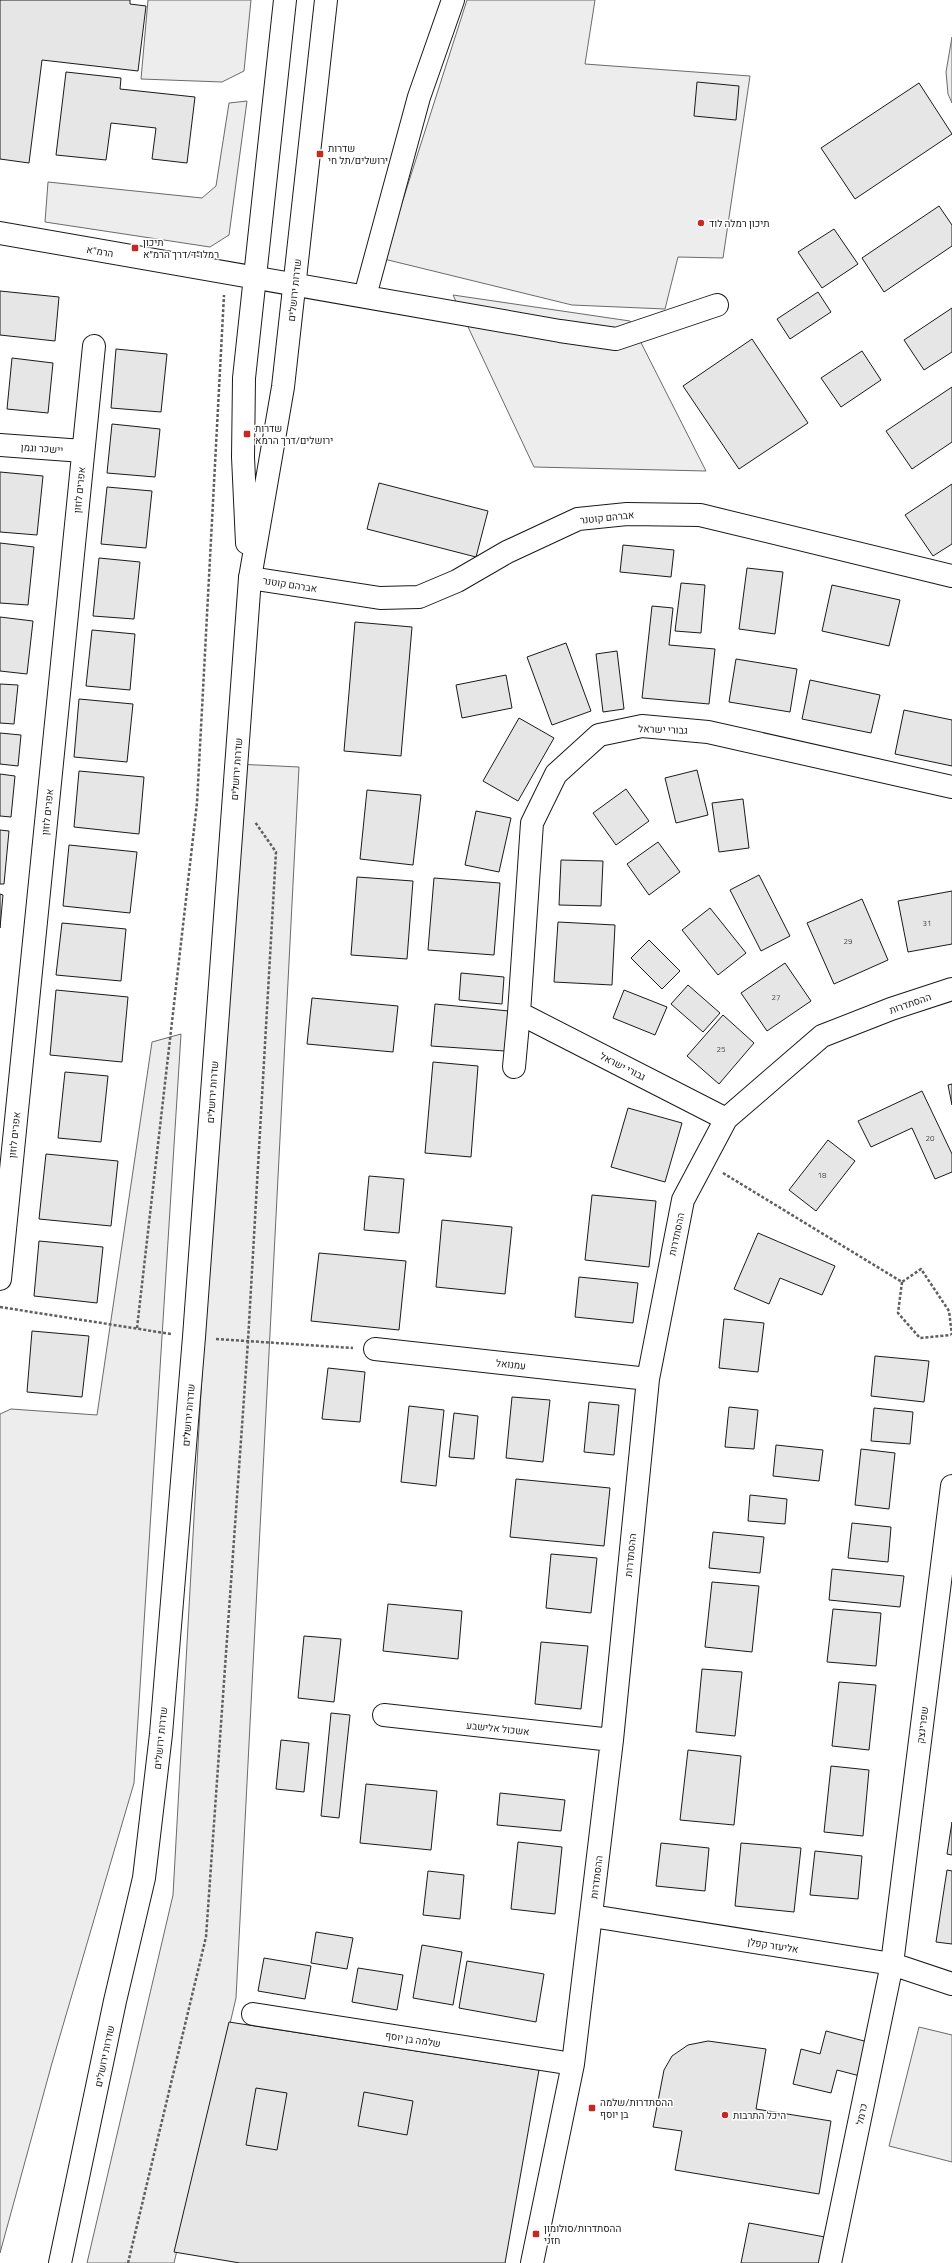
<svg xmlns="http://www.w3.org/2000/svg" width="952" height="2263" font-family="'Titillium Web',Heebo,sans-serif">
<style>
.built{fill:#ededed;stroke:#6a6a6a}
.building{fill:#e6e6e6;stroke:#1a1a1a}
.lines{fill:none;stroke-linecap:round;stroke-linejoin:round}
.minor-casing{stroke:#1a1a1a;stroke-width:24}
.major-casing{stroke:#1a1a1a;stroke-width:24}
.path{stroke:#5f5f5f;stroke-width:2.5;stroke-dasharray:3 2;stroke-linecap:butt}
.minor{stroke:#fff;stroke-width:22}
.major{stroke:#fff;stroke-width:22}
.poi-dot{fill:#c62828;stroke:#fff;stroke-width:1.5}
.labels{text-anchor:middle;stroke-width:3;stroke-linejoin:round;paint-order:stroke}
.number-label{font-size:8px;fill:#4d4d4d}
.poi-label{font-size:10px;fill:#1a1a1a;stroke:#fff;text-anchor:start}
.street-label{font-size:10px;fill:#1a1a1a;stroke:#fff}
</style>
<rect width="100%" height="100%" fill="#fff"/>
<!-- built -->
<path class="built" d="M 148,0 L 251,0 L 244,71 L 222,82 L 141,79 Z
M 467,0 L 595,0 L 585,64 L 750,76 L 723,258 L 678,257 L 665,309 L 572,305 L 384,259 Z
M 952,37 L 952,103 L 948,94 L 946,72 Z
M 247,101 L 229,235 L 210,247 L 45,222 L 48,182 L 202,198 L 216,186 L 229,103 Z
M 453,295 L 630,321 L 706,471 L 534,467 Z
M 236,764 L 299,767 L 236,1998 L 174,2263 L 87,2263 L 173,1895 Z
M 181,1034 L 134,1783 L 52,2063 L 0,2253 L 0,1414 L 11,1409 L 97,1415 L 152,1042 Z
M 919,2027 L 952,2035 L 952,2162 L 889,2146 Z"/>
<!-- building -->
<path class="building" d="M 0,0 L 130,0 L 130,4 L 146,6 L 138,71 L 42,60 L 29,163 L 0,159 Z
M 66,72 L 121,78 L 120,89 L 195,97 L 187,163 L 152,159 L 156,128 L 111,123 L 106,160 L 56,155 Z
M 697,82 L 739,86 L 736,120 L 694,116 Z
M 919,83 L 952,134 L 855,199 L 821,148 Z
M 939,206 L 952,225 L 952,246 L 884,292 L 862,258 Z
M 834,229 L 858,264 L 822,288 L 798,252 Z
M 0,291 L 59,297 L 55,341 L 0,335 Z
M 818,292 L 831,312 L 790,339 L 777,319 Z
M 952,308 L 952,352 L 924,370 L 904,340 Z
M 752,339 L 808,423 L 739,469 L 683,386 Z
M 116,349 L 167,354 L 161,412 L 111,408 Z
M 862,351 L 881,380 L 841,407 L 821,378 Z
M 12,358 L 53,363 L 48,413 L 7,409 Z
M 952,387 L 952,442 L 912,469 L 886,431 Z
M 112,424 L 160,429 L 155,477 L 107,473 Z
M 0,472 L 43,476 L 37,535 L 0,532 Z
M 379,483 L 488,511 L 476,557 L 367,529 Z
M 952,484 L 952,544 L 933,556 L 905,515 Z
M 107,487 L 152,491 L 146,548 L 101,544 Z
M 0,543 L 34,547 L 28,605 L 0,603 Z
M 623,545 L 674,550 L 671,577 L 620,572 Z
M 99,558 L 140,562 L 134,619 L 93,616 Z
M 747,568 L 783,572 L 775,634 L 739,629 Z
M 681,583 L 705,585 L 701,633 L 675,631 Z
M 832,585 L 900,600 L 889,646 L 822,631 Z
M 652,606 L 673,608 L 669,645 L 715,649 L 709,704 L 642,698 Z
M 0,617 L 33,621 L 27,674 L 0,671 Z
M 355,622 L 412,627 L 401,756 L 344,751 Z
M 92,630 L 135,634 L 130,690 L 86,686 Z
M 566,643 L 591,711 L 552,725 L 527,657 Z
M 617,651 L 624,709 L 603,712 L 596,654 Z
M 736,659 L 797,669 L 790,712 L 729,702 Z
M 506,675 L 512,708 L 462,718 L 456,685 Z
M 810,680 L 880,695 L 871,733 L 802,719 Z
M 0,684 L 18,685 L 14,724 L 0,723 Z
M 79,699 L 133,704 L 127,762 L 74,757 Z
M 904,710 L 952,720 L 952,766 L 895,754 Z
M 519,718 L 554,738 L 518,801 L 483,781 Z
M 0,733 L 21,735 L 18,766 L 0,764 Z
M 697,770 L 708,815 L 676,823 L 665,778 Z
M 79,771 L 144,777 L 139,834 L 74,827 Z
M 0,774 L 15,776 L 11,817 L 0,816 Z
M 626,789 L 649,821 L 616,845 L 593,813 Z
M 367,790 L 421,795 L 413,865 L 360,859 Z
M 743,799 L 749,848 L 719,852 L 712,803 Z
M 476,811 L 511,818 L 499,872 L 465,865 Z
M 0,830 L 9,831 L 4,884 L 0,884 Z
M 658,842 L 680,872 L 649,895 L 627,864 Z
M 69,845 L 137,852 L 130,913 L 63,906 Z
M 561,860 L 603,861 L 601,906 L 559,905 Z
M 759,875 L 790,936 L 761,951 L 730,890 Z
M 357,877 L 413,881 L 407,959 L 351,955 Z
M 434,878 L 500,883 L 494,955 L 428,950 Z
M 952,891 L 952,944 L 908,952 L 898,901 Z
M 0,894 L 3,895 L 0,928 Z
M 862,899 L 888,960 L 834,984 L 807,923 Z
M 710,908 L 746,953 L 718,975 L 682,930 Z
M 558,922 L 615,925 L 612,985 L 554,982 Z
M 62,923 L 126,929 L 121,981 L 56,975 Z
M 649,940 L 680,971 L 662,989 L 631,958 Z
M 785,963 L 811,1001 L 767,1031 L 741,993 Z
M 461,973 L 504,977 L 502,1004 L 459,1000 Z
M 688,985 L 720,1013 L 703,1032 L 671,1004 Z
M 56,990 L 128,997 L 122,1062 L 50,1055 Z
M 624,990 L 667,1007 L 655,1035 L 613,1018 Z
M 312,998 L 398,1006 L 393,1052 L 307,1044 Z
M 435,1004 L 509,1011 L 505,1051 L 431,1046 Z
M 723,1015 L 754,1043 L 719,1084 L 687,1056 Z
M 433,1062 L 478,1066 L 471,1157 L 425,1153 Z
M 65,1072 L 108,1076 L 101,1142 L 58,1138 Z
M 952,1084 L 952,1105 L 948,1085 Z
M 922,1091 L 952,1154 L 952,1172 L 935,1179 L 912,1128 L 871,1147 L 858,1121 Z
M 628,1108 L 682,1123 L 665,1182 L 611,1167 Z
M 828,1140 L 855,1161 L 816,1211 L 789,1190 Z
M 46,1154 L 118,1161 L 111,1226 L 39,1219 Z
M 369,1176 L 404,1179 L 399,1233 L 364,1230 Z
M 592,1195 L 656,1201 L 649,1267 L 585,1260 Z
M 442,1220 L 512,1227 L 505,1294 L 436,1287 Z
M 758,1233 L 835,1266 L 822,1295 L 780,1278 L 769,1304 L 734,1289 Z
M 39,1241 L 103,1247 L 97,1303 L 34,1296 Z
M 319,1253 L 406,1261 L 399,1330 L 311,1321 Z
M 579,1277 L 638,1283 L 633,1323 L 575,1317 Z
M 724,1319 L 764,1323 L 758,1372 L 719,1368 Z
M 32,1331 L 89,1336 L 82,1397 L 27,1392 Z
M 875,1356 L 929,1361 L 924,1402 L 871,1396 Z
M 328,1368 L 365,1372 L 360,1422 L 322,1419 Z
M 512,1397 L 550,1400 L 543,1462 L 506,1458 Z
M 589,1402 L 619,1405 L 614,1455 L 584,1452 Z
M 409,1406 L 444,1410 L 436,1486 L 401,1482 Z
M 729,1407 L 758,1410 L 754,1449 L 725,1447 Z
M 874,1408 L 913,1412 L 910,1444 L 871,1441 Z
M 454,1413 L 478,1416 L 474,1459 L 449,1457 Z
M 776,1445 L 823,1450 L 819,1481 L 773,1476 Z
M 861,1449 L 895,1453 L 889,1509 L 855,1505 Z
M 516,1479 L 610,1488 L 604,1546 L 510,1537 Z
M 750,1495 L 787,1499 L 785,1524 L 748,1521 Z
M 852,1523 L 891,1527 L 888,1562 L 848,1558 Z
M 713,1532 L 764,1537 L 760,1573 L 709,1568 Z
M 551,1554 L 597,1558 L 591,1613 L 546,1608 Z
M 832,1569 L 904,1576 L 900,1607 L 829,1600 Z
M 712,1582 L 759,1586 L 752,1652 L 705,1647 Z
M 388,1604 L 462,1611 L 458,1659 L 383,1651 Z
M 833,1609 L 881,1613 L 876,1666 L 827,1662 Z
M 304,1636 L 341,1639 L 334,1702 L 298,1698 Z
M 541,1642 L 588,1646 L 581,1709 L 535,1704 Z
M 702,1669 L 742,1672 L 735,1736 L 696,1732 Z
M 839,1682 L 876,1685 L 869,1750 L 832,1746 Z
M 331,1713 L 350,1715 L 339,1818 L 321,1816 Z
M 281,1740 L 309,1743 L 304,1792 L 276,1789 Z
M 688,1750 L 741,1756 L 734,1825 L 680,1820 Z
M 831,1766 L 869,1770 L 863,1836 L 824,1832 Z
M 366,1784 L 437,1791 L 431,1850 L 360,1843 Z
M 500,1793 L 565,1800 L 561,1831 L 497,1825 Z
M 952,1822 L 952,1855 L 947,1854 Z
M 518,1842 L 562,1847 L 555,1914 L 511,1909 Z
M 661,1843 L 709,1848 L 705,1891 L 656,1886 Z
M 741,1843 L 801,1848 L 794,1912 L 735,1906 Z
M 815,1851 L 862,1856 L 858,1899 L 810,1895 Z
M 947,1870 L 952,1871 L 952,1944 L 936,1942 Z
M 428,1871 L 464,1875 L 460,1919 L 423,1915 Z
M 316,1932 L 353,1938 L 347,1969 L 311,1963 Z
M 422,1945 L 462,1952 L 453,2005 L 413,1998 Z
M 264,1958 L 311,1966 L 305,1999 L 258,1991 Z
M 467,1961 L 544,1974 L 536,2022 L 459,2008 Z
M 358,1968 L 403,1975 L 397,2010 L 352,2002 Z
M 229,2022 L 539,2070 L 505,2263 L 240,2263 L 174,2252 Z
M 826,2031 L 868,2042 L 860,2076 L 837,2070 L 831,2093 L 793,2084 L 801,2049 L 820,2054 Z
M 708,2041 L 766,2049 L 756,2109 L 831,2121 L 819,2194 L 675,2170 L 682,2131 L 653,2127 L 664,2070 L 672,2056 L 688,2045 Z
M 256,2088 L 287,2093 L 277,2150 L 246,2145 Z
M 364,2092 L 413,2101 L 407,2135 L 358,2126 Z
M 749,2223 L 825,2237 L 821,2263 L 741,2263 Z"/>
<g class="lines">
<!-- minor casing -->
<g class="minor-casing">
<path id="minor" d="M 0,233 L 560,331 L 616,339 L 717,305
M 365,296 L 419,97 L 453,0
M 0,445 L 83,451
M 250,578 L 380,598 L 419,597 L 457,581 L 507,552 L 578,519 L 627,514 L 700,515 L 952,576
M 514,1067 L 519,1013
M 726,1119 L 519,1013 L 532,823 L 556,774 L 599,735 L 642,726 L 708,732 L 952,787
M 0,1279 L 94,346
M 375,1349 L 648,1379
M 384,1715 L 612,1740
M 592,1916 L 892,1964 L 952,1984
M 253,2014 L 573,2064
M 532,2263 L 573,2064 L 612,1740 L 648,1379 L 683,1200 L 726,1119 L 822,1036 L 891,1009 L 952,989
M 830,2263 L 892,1964 L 952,1486"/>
</g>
<!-- major casing -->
<g class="major-casing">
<path id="major" d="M 247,543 L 243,457 L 244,378 L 285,0
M 60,2263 L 115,2001 L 144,1878 L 161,1734 L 194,1337 L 250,578 L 283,387 L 326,0"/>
</g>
<!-- path -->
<path class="path" d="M 723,1173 L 902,1282 L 921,1269 L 949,1311 L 952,1335
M 902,1282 L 898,1313 L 920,1338 L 951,1335
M 0,1307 L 171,1334
M 137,1328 L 197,803 L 224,295
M 216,1339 L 353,1348
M 128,2263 L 206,1937 L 248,1341 L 276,852 L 255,822"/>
<!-- minor -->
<use href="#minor" class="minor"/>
<!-- major -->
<use href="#major" class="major"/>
</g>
<!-- markers -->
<g class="poi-dot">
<rect x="316" y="150" width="8" height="8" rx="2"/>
<circle cx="701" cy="223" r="4"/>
<rect x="131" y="244" width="8" height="8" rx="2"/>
<rect x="243" y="430" width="8" height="8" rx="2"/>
<rect x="588" y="2104" width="8" height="8" rx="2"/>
<circle cx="725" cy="2115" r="4"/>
<rect x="532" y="2230" width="8" height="8" rx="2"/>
</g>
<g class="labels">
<!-- number labels -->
<g class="number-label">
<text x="927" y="926">31</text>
<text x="848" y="944">29</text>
<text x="776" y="1000">27</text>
<text x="721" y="1052">25</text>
<text x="930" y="1141">20</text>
<text x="822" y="1178">18</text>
</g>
<!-- poi labels -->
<g class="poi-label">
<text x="328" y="152">שדרות<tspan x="328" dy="12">ירושלים/תל חי</tspan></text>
<text x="709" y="227">תיכון רמלה לוד</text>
<text x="143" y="246">תיכון<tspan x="143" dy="12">רמלו״ד/דרך הרמ״א</tspan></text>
<text x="255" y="432">שדרות<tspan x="255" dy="12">ירושלים/דרך הרמא</tspan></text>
<text x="600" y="2106">ההסתדרות/שלמה<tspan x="600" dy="12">בן יוסף</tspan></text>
<text x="733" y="2119">היכל התרבות</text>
<text x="544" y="2232">ההסתדרות/סולומון<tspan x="544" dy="12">חזני</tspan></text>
</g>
<!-- street labels -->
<g class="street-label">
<text transform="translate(100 251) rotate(9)" y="4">הרמ"א</text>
<text transform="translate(294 290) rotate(-84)" y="4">שדרות ירושלים</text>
<text transform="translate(42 448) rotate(4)" y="4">יישכר וגמן</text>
<text transform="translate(79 490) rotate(-84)" y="4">אפרים לוזון</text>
<text transform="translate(607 517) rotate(-6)" y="4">אברהם קוטנר</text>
<text transform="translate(290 584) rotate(9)" y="4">אברהם קוטנר</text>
<text transform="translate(663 729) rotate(2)" y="4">גבורי ישראל</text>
<text transform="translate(236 769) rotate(-86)" y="4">שדרות ירושלים</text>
<text transform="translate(47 812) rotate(-84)" y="4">אפרים לוזון</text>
<text transform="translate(910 1003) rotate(-19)" y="4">ההסתדרות</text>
<text transform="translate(623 1066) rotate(27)" y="4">גבורי ישראל</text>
<text transform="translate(212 1092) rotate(-86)" y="4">שדרות ירושלים</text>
<text transform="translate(14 1135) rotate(-84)" y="4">אפרים לוזון</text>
<text transform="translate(676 1234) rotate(-78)" y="4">ההסתדרות</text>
<text transform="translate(511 1364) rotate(6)" y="4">עמנואל</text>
<text transform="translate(188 1415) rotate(-85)" y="4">שדרות ירושלים</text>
<text transform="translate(630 1555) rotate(-84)" y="4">ההסתדרות</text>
<text transform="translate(922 1725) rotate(-83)" y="4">שפרינצק</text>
<text transform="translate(498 1728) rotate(6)" y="4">אשכול אלישבע</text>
<text transform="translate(160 1738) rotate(-84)" y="4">שדרות ירושלים</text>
<text transform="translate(596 1877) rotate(-83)" y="4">ההסתדרות</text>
<text transform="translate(773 1945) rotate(9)" y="4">אליעזר קפלן</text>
<text transform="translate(413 2039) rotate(9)" y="4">שלמה בן יוסף</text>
<text transform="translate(104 2056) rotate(-78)" y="4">שדרות ירושלים</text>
<text transform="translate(861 2114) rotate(-78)" y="4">כרמל</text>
</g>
</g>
</svg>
